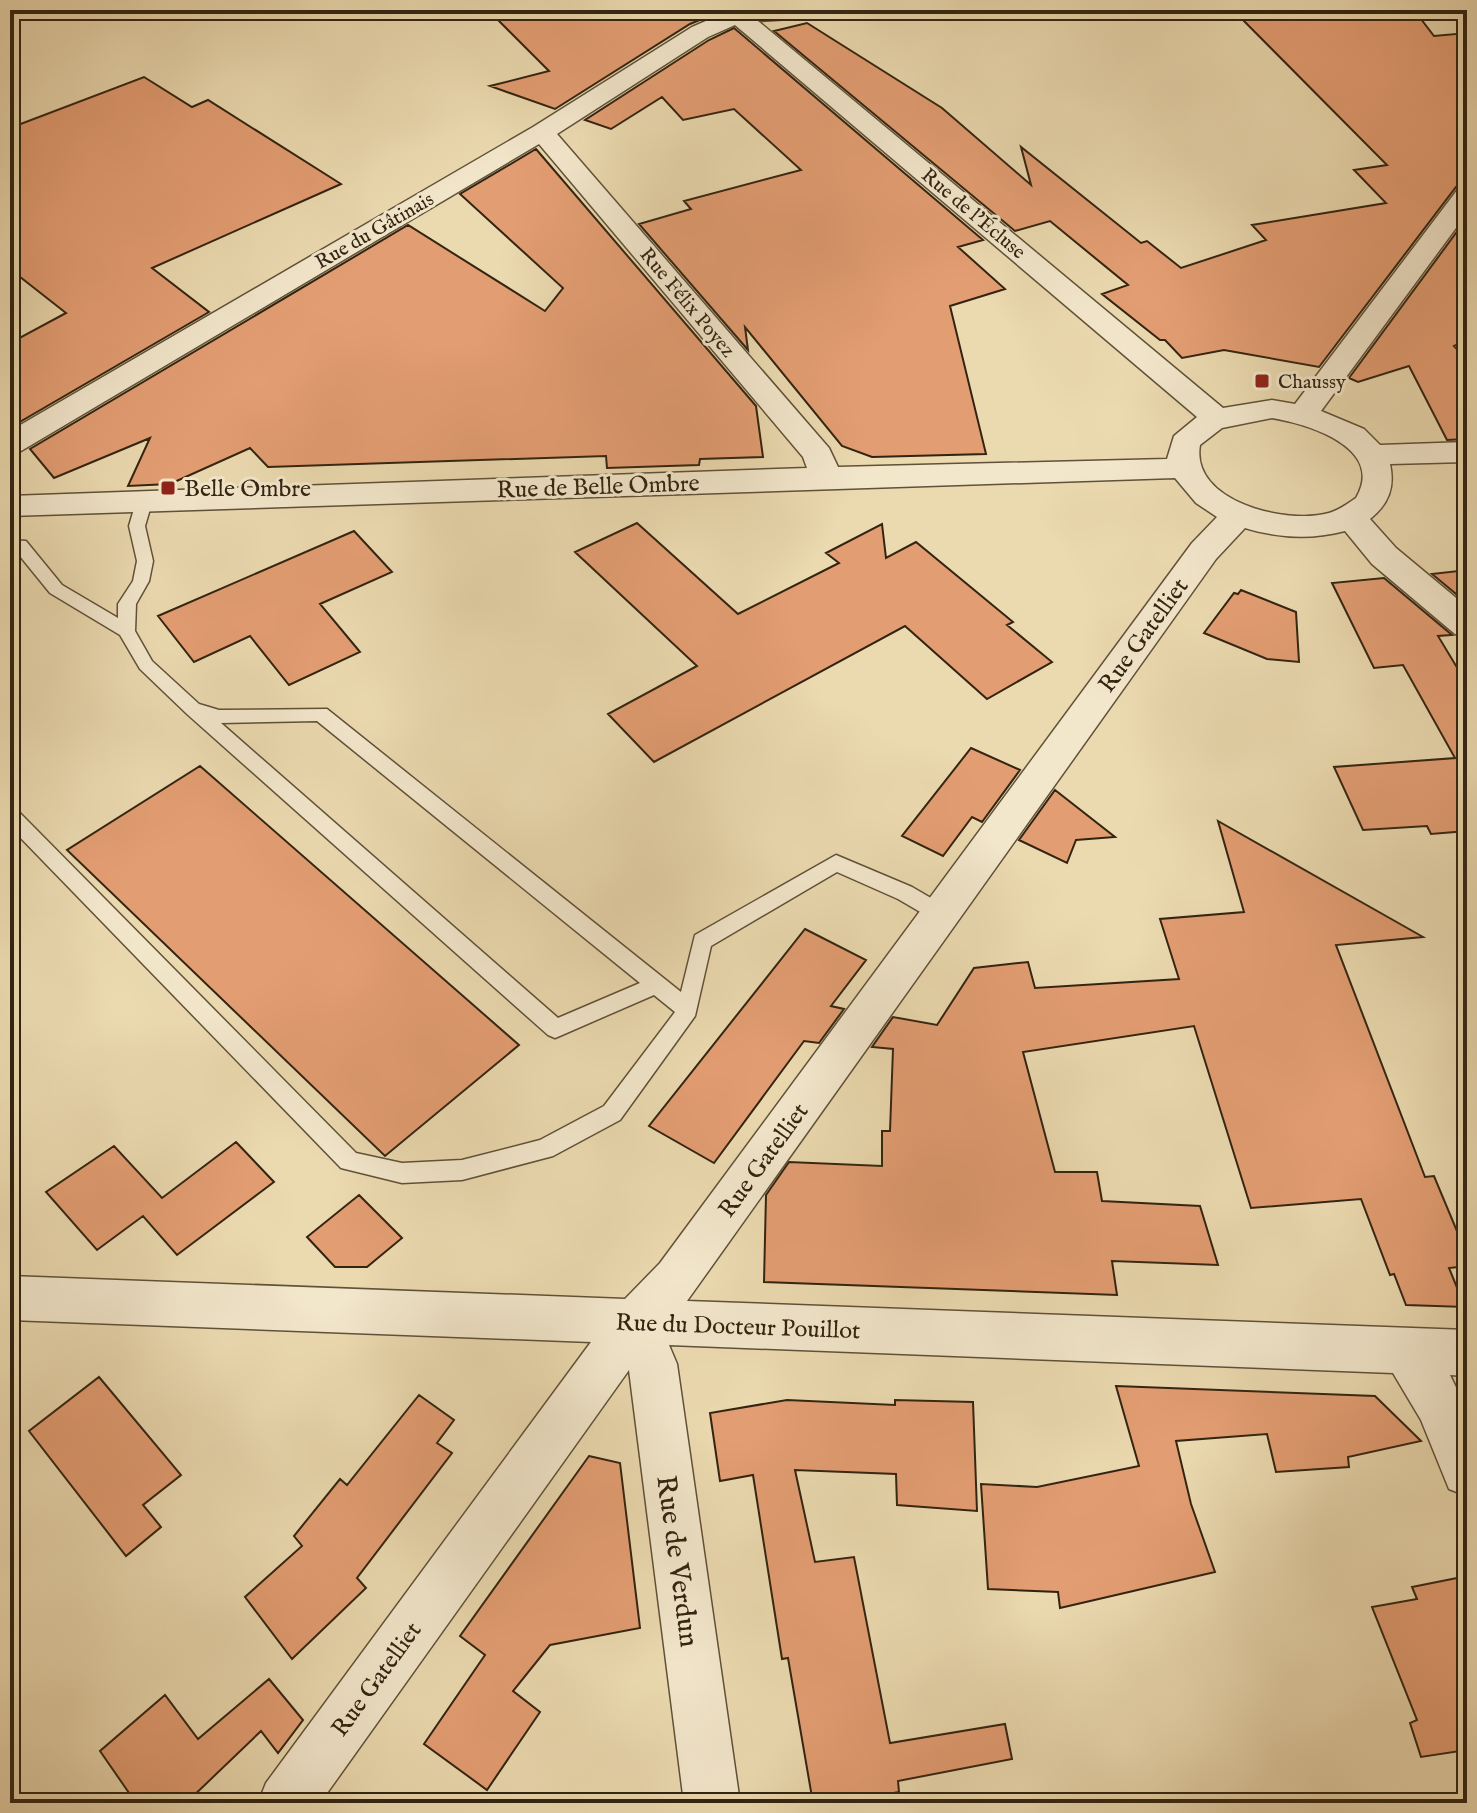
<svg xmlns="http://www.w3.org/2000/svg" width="1477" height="1813" font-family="'IM FELL English',serif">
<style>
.building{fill:#e39d72;stroke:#322411;stroke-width:2}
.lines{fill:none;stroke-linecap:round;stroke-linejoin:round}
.lane-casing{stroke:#605138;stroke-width:3}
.street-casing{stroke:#605138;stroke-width:3}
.lane{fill:#f2e6cb;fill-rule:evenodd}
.street{fill:#f2e6cb;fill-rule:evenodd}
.poi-dot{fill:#8f2418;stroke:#f2e6cb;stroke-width:3}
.labels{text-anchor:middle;stroke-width:6;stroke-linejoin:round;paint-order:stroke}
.far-street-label{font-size:20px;fill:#322411;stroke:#f2e6cb}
.far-poi-label{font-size:20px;fill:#322411;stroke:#f2e6cb;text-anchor:start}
.street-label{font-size:24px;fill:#322411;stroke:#f2e6cb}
.poi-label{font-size:24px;fill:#322411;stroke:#f2e6cb;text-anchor:start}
.near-street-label{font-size:28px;fill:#322411;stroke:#f2e6cb}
</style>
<rect width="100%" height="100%" fill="#ebd9af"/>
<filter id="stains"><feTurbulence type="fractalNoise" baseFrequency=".0025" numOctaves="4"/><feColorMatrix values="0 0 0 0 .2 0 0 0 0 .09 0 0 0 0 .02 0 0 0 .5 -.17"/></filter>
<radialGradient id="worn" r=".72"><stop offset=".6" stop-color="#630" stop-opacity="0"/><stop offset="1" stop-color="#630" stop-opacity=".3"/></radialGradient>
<!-- building -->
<path class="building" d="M 488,10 L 716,10 L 717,13 L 690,24 L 555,109 L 490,86 L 549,71 Z
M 1233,10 L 1414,10 L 1434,36 L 1467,33 L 1467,184 L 1456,187 L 1319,367 L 1224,350 L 1182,358 L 1165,340 L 1160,340 L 1102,294 L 1128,285 L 1050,221 L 1015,231 L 774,31 L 807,23 L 942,108 L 1031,185 L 1021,147 L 1141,243 L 1147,241 L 1181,268 L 1266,240 L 1252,225 L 1386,203 L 1354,170 L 1387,165 Z
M 734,28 L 983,240 L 958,247 L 1005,289 L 950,306 L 986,454 L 872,457 L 842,446 L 745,327 L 748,350 L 639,224 L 691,209 L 684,201 L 801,170 L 734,109 L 683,120 L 662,97 L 611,129 L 585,120 L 709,40 Z
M 144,77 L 192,107 L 208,100 L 341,184 L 152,268 L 209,312 L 11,427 L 10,343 L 66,313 L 10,269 L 10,128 Z
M 536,149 L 756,406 L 763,457 L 700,459 L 699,465 L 607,468 L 606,456 L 268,467 L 250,448 L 170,484 L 128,486 L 150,438 L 54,478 L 30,449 L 408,225 L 545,311 L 563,288 L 460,194 Z
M 1467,218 L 1467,340 L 1454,346 L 1467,359 L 1467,439 L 1447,440 L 1409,366 L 1358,382 L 1349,378 Z
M 637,523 L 738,614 L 839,563 L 826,553 L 882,524 L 886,558 L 916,542 L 1013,622 L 1007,625 L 1052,662 L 987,699 L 905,626 L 654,762 L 608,714 L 697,666 L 575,552 Z
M 354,531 L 392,572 L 320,604 L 360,652 L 289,685 L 250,636 L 194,662 L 158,616 Z
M 1467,570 L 1467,603 L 1432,574 Z
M 1384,578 L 1452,635 L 1438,636 L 1467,684 L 1467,831 L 1431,834 L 1427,826 L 1363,830 L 1334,767 L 1455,758 L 1403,665 L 1374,668 L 1332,583 Z
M 1241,590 L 1296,612 L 1299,662 L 1267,659 L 1204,633 L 1234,593 L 1238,594 Z
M 971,748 L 1020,770 L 982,822 L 972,817 L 943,856 L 902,836 Z
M 200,766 L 519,1045 L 385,1156 L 67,850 Z
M 1055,790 L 1115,837 L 1076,840 L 1067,863 L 1019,840 Z
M 1218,821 L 1423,937 L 1336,945 L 1425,1177 L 1434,1176 L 1467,1255 L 1467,1266 L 1449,1268 L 1465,1307 L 1406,1305 L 1394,1274 L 1390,1275 L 1361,1199 L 1251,1208 L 1194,1026 L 1023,1052 L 1055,1172 L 1097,1172 L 1102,1201 L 1200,1206 L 1218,1265 L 1112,1261 L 1117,1295 L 764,1282 L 766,1195 L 789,1162 L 882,1166 L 882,1131 L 890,1131 L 893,1049 L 872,1047 L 893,1017 L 937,1025 L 974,968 L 1028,962 L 1035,988 L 1179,979 L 1160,919 L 1244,912 Z
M 805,929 L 866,960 L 831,1006 L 844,1009 L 819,1043 L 804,1041 L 714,1163 L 649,1126 Z
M 236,1142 L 274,1182 L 177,1255 L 143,1216 L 97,1250 L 46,1192 L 114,1146 L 162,1198 Z
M 359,1195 L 402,1238 L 367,1267 L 335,1267 L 307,1237 Z
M 99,1377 L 181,1475 L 143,1505 L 161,1527 L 126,1556 L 29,1431 Z
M 1116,1386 L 1375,1396 L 1421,1441 L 1348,1457 L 1349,1467 L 1276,1472 L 1267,1434 L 1176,1441 L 1191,1504 L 1215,1572 L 1060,1608 L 1058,1592 L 988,1589 L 981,1484 L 1037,1487 L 1139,1466 Z
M 419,1395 L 454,1420 L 437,1443 L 452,1453 L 357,1578 L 366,1588 L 292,1659 L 245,1597 L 302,1546 L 294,1536 L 340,1479 L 347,1485 Z
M 787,1400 L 895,1405 L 895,1400 L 973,1402 L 977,1511 L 897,1505 L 896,1474 L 795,1470 L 815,1562 L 854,1557 L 890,1743 L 1005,1724 L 1012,1759 L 898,1781 L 899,1792 L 837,1803 L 813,1803 L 788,1658 L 782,1659 L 753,1475 L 720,1481 L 710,1413 Z
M 589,1456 L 620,1463 L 640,1628 L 550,1645 L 513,1691 L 540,1712 L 487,1790 L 424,1744 L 485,1655 L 460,1636 Z
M 1467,1576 L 1467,1750 L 1421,1757 L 1410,1723 L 1417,1720 L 1372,1607 L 1417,1599 L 1412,1587 Z
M 269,1679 L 303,1720 L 278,1753 L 261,1731 L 186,1803 L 136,1803 L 100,1751 L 165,1695 L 198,1739 Z"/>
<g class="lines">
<!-- lane casing -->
<g class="lane-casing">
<path id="lane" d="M 144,497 L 152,502 L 145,526 L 153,561 L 149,581 L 136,604 L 135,631 L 152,661 L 199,704 L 219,710 L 327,709 L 681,992 L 695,935 L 836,855 L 912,887 L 948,908 L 951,914 L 948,920 L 934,920 L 898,899 L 837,872 L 711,946 L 695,1016 L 620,1120 L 553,1156 L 462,1180 L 402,1183 L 341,1168 L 10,827 L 10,808 L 17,810 L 356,1153 L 402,1163 L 462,1160 L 540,1140 L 604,1106 L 675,1012 L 654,995 L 562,1035 L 555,1038 L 548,1035 L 187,714 L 140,669 L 120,635 L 50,593 L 15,550 L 10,550 L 10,540 L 26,541 L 62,585 L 118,618 L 118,604 L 133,581 L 137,561 L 129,526 L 136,502 ZM 317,721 L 640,983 L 558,1018 L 221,723 Z"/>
</g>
<!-- street casing -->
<g class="street-casing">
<path id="street" d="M 719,10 L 835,10 L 823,17 L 758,21 L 1223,408 L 1272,400 L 1295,404 L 1458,189 L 1467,187 L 1467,213 L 1321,411 L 1364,429 L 1380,445 L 1467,442 L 1467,462 L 1390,464 C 1395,487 1389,504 1370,519 L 1396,548 L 1467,607 L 1467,638 L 1455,634 L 1372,564 L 1345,531 C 1311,540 1278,538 1245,528 L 1216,559 L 687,1301 L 1467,1330 L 1467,1376 L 1450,1375 L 1467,1410 L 1467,1496 L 1449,1489 L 1421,1420 L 1393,1373 L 669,1345 L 677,1364 L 740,1803 L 684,1803 L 629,1370 L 320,1803 L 258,1803 L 266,1783 L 591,1342 L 10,1320 L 10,1276 L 625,1299 L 660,1263 L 1192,543 L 1217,517 L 1196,503 L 1175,478 L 10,516 L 10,496 L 807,468 L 803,457 L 539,144 L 21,451 L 10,454 L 10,431 L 533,127 L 692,27 L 722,14 ZM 735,25 L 1197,417 L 1174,436 L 1167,459 L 838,467 L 829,448 L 557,134 L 708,37 ZM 1272,418 C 1307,424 1386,447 1356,498 C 1347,504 1339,510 1329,513 C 1287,525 1190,502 1200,445 L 1222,428 Z"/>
</g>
<!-- lane -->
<use href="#lane" class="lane"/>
<!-- street -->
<use href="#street" class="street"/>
</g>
<!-- markers -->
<g class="poi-dot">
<rect x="1254" y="373" width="16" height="16" rx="4"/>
<rect x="160" y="480" width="16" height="16" rx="4"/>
</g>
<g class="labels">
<!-- far-street labels -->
<g class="far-street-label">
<text transform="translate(974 213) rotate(40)" y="7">Rue de l'Écluse</text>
<text transform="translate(374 230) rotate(-30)" y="7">Rue du Gâtinais</text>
<text transform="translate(688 302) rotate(50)" y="7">Rue Félix Poyez</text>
</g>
<!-- far-poi labels -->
<g class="far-poi-label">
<text x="1278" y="388">Chaussy</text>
</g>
<!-- street labels -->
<g class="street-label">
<text transform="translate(598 486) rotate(-2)" y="8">Rue de Belle Ombre</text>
<text transform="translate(1143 635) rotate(-54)" y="8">Rue Gatelliet</text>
<text transform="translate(763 1160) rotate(-54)" y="8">Rue Gatelliet</text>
<text transform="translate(738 1326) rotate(2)" y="8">Rue du Docteur Pouillot</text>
<text transform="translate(376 1679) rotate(-54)" y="8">Rue Gatelliet</text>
</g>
<!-- poi labels -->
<g class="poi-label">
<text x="184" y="496">Belle Ombre</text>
</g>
<!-- near-street labels -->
<g class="near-street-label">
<text transform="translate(679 1561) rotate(82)" y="10">Rue de Verdun</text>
</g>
</g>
<!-- margin -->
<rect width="1477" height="1813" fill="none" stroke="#ebd9af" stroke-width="40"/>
<rect x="12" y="12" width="1453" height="1789" fill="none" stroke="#322411" stroke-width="4"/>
<rect x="20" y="20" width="1437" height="1773" fill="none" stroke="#322411" stroke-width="2"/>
<rect width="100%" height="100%" filter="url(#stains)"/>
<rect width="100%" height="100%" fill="url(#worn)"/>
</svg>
